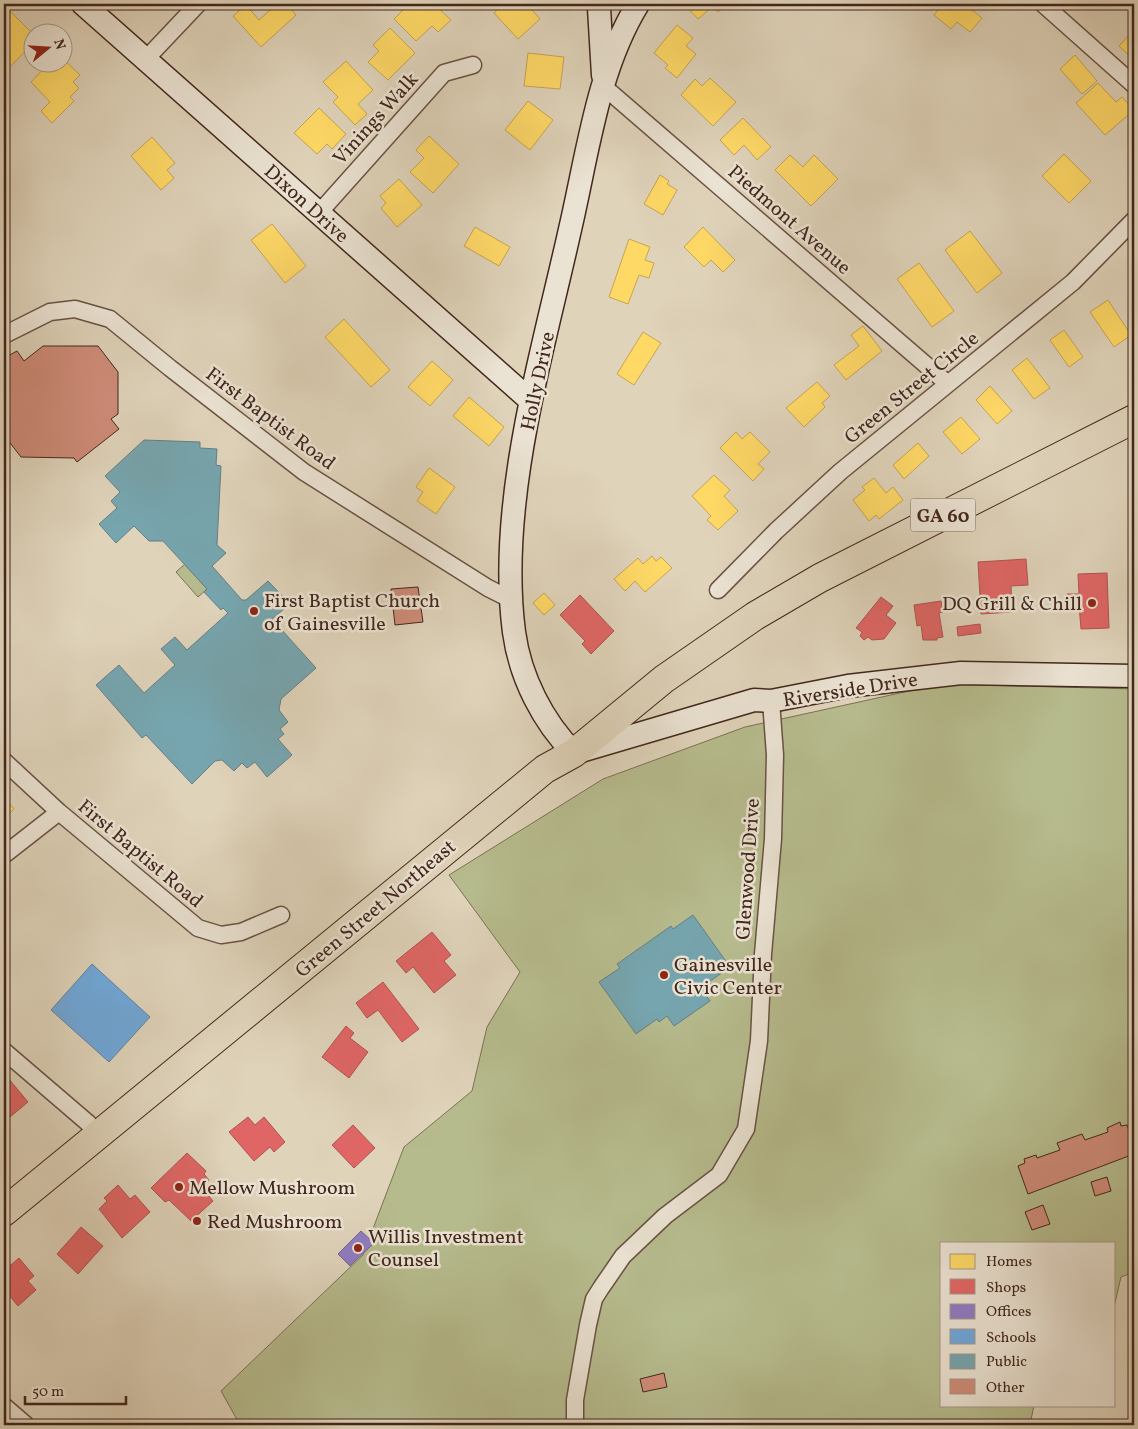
<svg xmlns="http://www.w3.org/2000/svg" width="1138" height="1429" font-family="Vollkorn,serif">
<style>
.green{fill:#b6bb8d;stroke:#7c7154}
.homes{fill:#ffd966;stroke:#c7a450}
.shops{fill:#e06666;stroke:#b15350}
.offices{fill:#8e7cc3;stroke:#786291}
.schools{fill:#6fa8dc;stroke:#6281a2}
.public{fill:#76a5af;stroke:#677f83}
.building{fill:#cf8c79;stroke:#43271c}
.lines{fill:none;stroke-linecap:round;stroke-linejoin:round}
.street-casing{stroke:#6a5244;stroke-width:19}
.secondary-casing{stroke:#43271c;stroke-width:25}
.highway-casing{stroke:#43271c;stroke-width:30}
.street{stroke:#eae2d2;stroke-width:16}
.secondary{stroke:#eae2d2;stroke-width:22}
.highway{stroke:#dfd3ba;stroke-width:28}
.poi-dot{fill:#8f2418;stroke:#eae2d2;stroke-width:2}
.labels{text-anchor:middle;stroke-width:5;stroke-linejoin:round;paint-order:stroke}
.shield{fill:#eae2d2;stroke:#755f53;stroke-width:1}
.shield-label{font-size:19px;font-weight:bold;fill:#43271c}
.street-label{font-size:20px;fill:#43271c;stroke:#eae2d2}
.poi-label{font-size:20px;fill:#43271c;stroke:#eae2d2;text-anchor:start}
</style>
<rect width="100%" height="100%" fill="#dfd3ba"/>
<filter id="stains"><feTurbulence type="fractalNoise" baseFrequency=".004" numOctaves="4"/><feColorMatrix values="0 0 0 0 .2 0 0 0 0 .09 0 0 0 0 .02 0 0 0 .5 -.17"/></filter>
<radialGradient id="worn" r=".72"><stop offset=".6" stop-color="#630" stop-opacity="0"/><stop offset="1" stop-color="#630" stop-opacity=".3"/></radialGradient>
<!-- green -->
<path class="green" d="M 185,564 L 207,589 L 198,597 L 176,572 Z
M 941,684 L 1134,689 L 1134,1272 L 1121,1277 L 1114,1307 L 1114,1243 L 942,1243 L 942,1405 L 1034,1405 L 1030,1425 L 240,1425 L 221,1391 L 363,1255 L 404,1147 L 472,1091 L 487,1027 L 520,972 L 449,875 L 603,779 L 745,727 Z"/>
<!-- homes -->
<path class="homes" d="M 277,4 L 286,4 L 296,15 L 261,47 L 233,16 L 246,5 L 259,20 Z
M 409,4 L 434,4 L 451,20 L 438,32 L 432,26 L 416,41 L 394,19 Z
M 503,4 L 527,4 L 540,19 L 518,39 L 494,13 Z
M 684,4 L 727,4 L 718,12 L 713,6 L 698,19 Z
M 943,4 L 964,4 L 982,18 L 970,32 L 957,22 L 951,29 L 934,15 Z
M 4,5 L 32,33 L 32,44 L 11,66 L 4,59 L 4,52 L 7,49 L 4,46 Z
M 677,25 L 693,38 L 686,46 L 696,54 L 677,78 L 665,68 L 668,65 L 654,53 Z
M 390,28 L 415,53 L 388,80 L 368,62 L 379,51 L 373,45 Z
M 1130,34 L 1134,37 L 1134,60 L 1119,46 Z
M 528,53 L 564,57 L 560,89 L 524,86 Z
M 1075,55 L 1097,81 L 1082,94 L 1060,69 Z
M 62,58 L 80,75 L 73,82 L 79,88 L 70,97 L 74,101 L 52,123 L 41,111 L 50,102 L 31,82 L 50,62 L 62,62 Z
M 346,61 L 373,90 L 358,104 L 367,114 L 355,125 L 333,102 L 338,97 L 323,82 Z
M 710,78 L 736,102 L 713,126 L 681,95 L 695,79 L 702,86 Z
M 1098,83 L 1116,102 L 1122,97 L 1134,110 L 1105,135 L 1076,103 Z
M 528,101 L 553,120 L 530,150 L 505,130 Z
M 319,108 L 346,134 L 332,149 L 327,144 L 317,154 L 294,133 Z
M 743,118 L 771,147 L 757,160 L 744,145 L 734,155 L 720,140 Z
M 429,136 L 459,164 L 433,193 L 410,172 L 424,158 L 416,150 Z
M 152,137 L 175,163 L 167,170 L 174,178 L 161,190 L 131,156 Z
M 1064,154 L 1091,181 L 1069,203 L 1042,176 Z
M 790,155 L 803,167 L 814,155 L 838,179 L 811,206 L 775,170 Z
M 660,175 L 669,181 L 667,184 L 677,190 L 663,215 L 644,204 Z
M 399,179 L 422,205 L 397,227 L 381,208 L 386,203 L 380,196 Z
M 272,224 L 306,266 L 285,283 L 251,240 Z
M 475,227 L 510,247 L 499,266 L 464,246 Z
M 703,227 L 735,260 L 723,272 L 711,260 L 704,267 L 684,247 Z
M 970,231 L 1002,273 L 977,293 L 945,250 Z
M 629,239 L 650,247 L 645,260 L 654,263 L 649,278 L 639,275 L 628,304 L 609,297 Z
M 919,263 L 954,311 L 932,327 L 897,279 Z
M 1108,300 L 1131,335 L 1114,347 L 1090,312 Z
M 344,319 L 390,370 L 371,387 L 325,337 Z
M 863,326 L 882,351 L 846,380 L 834,365 L 859,346 L 851,335 Z
M 1064,330 L 1083,357 L 1069,367 L 1050,340 Z
M 643,332 L 661,343 L 634,385 L 617,374 Z
M 1027,358 L 1050,388 L 1034,399 L 1012,370 Z
M 432,361 L 453,380 L 430,406 L 408,387 Z
M 817,382 L 830,396 L 822,403 L 825,407 L 804,427 L 786,408 Z
M 990,386 L 1012,411 L 997,424 L 976,400 Z
M 469,397 L 504,427 L 489,446 L 453,416 Z
M 961,417 L 980,439 L 962,454 L 943,432 Z
M 736,432 L 742,439 L 750,432 L 770,452 L 758,464 L 764,469 L 753,481 L 720,448 Z
M 918,443 L 929,456 L 904,479 L 893,465 Z
M 429,468 L 455,487 L 436,514 L 417,501 L 423,492 L 416,487 Z
M 714,475 L 730,490 L 724,496 L 738,511 L 718,530 L 707,520 L 711,516 L 692,496 Z
M 874,478 L 886,493 L 893,487 L 903,500 L 879,519 L 876,515 L 869,521 L 853,500 L 865,490 L 862,487 Z
M 652,556 L 656,561 L 661,557 L 672,568 L 645,592 L 635,581 L 625,591 L 614,579 L 638,558 L 643,564 Z
M 544,593 L 555,605 L 544,615 L 533,603 Z
M 4,798 L 14,809 L 4,819 Z"/>
<!-- shops -->
<path class="shops" d="M 1026,559 L 1028,585 L 1011,586 L 1012,612 L 981,614 L 978,562 Z
M 1107,573 L 1109,628 L 1081,629 L 1079,605 L 1075,605 L 1075,601 L 1067,601 L 1067,594 L 1079,594 L 1078,574 Z
M 580,595 L 614,631 L 591,654 L 582,644 L 585,641 L 560,615 Z
M 881,597 L 893,606 L 886,615 L 896,623 L 884,639 L 872,640 L 868,637 L 864,640 L 860,636 L 862,632 L 856,628 Z
M 941,601 L 943,612 L 939,613 L 943,637 L 937,638 L 937,640 L 923,640 L 921,625 L 917,626 L 914,605 Z
M 980,624 L 981,633 L 958,636 L 957,627 Z
M 432,932 L 451,955 L 444,961 L 456,975 L 434,993 L 413,967 L 406,973 L 396,961 Z
M 383,982 L 419,1029 L 402,1042 L 378,1010 L 367,1018 L 356,1003 Z
M 346,1026 L 354,1033 L 350,1038 L 368,1052 L 349,1078 L 322,1057 Z
M 4,1073 L 28,1102 L 4,1122 Z
M 248,1117 L 255,1125 L 264,1117 L 285,1142 L 274,1152 L 270,1147 L 254,1161 L 229,1132 Z
M 353,1125 L 375,1148 L 354,1168 L 332,1145 Z
M 187,1153 L 206,1171 L 204,1174 L 209,1180 L 205,1186 L 209,1191 L 208,1195 L 213,1201 L 191,1221 L 169,1200 L 165,1202 L 151,1188 Z
M 118,1185 L 130,1199 L 135,1195 L 150,1212 L 122,1238 L 99,1209 L 107,1201 L 104,1198 Z
M 81,1227 L 103,1246 L 78,1274 L 57,1254 Z
M 19,1258 L 34,1276 L 28,1281 L 36,1290 L 18,1306 L 4,1289 L 4,1271 Z"/>
<!-- offices -->
<path class="offices" d="M 361,1231 L 374,1243 L 350,1266 L 338,1254 Z"/>
<!-- schools -->
<path class="schools" d="M 92,964 L 150,1017 L 109,1062 L 51,1010 Z"/>
<!-- public -->
<path class="public" d="M 144,440 L 200,442 L 200,448 L 217,449 L 216,465 L 221,466 L 217,545 L 226,553 L 212,566 L 242,600 L 246,600 L 268,581 L 290,604 L 272,619 L 316,668 L 281,699 L 279,710 L 288,722 L 280,729 L 284,734 L 278,739 L 292,755 L 267,777 L 255,762 L 247,768 L 242,763 L 234,771 L 222,760 L 215,761 L 192,784 L 146,735 L 142,738 L 96,685 L 119,665 L 144,693 L 175,665 L 161,649 L 175,637 L 187,650 L 228,613 L 223,608 L 221,610 L 204,592 L 207,589 L 163,541 L 149,541 L 134,526 L 116,543 L 99,524 L 117,508 L 111,501 L 120,492 L 105,476 Z
M 693,915 L 730,967 L 709,982 L 711,985 L 703,991 L 710,1001 L 674,1026 L 667,1016 L 659,1022 L 657,1019 L 636,1034 L 599,982 L 620,968 L 617,964 L 671,926 L 673,929 Z"/>
<!-- building -->
<path class="building" d="M 43,346 L 98,346 L 118,372 L 118,414 L 111,419 L 119,429 L 77,462 L 74,458 L 21,457 L 4,435 L 4,358 L 17,351 L 24,361 Z
M 418,587 L 423,622 L 395,625 L 391,589 Z
M 1120,1122 L 1121,1126 L 1127,1125 L 1134,1145 L 1134,1154 L 1028,1194 L 1018,1166 L 1025,1163 L 1024,1159 L 1036,1155 L 1037,1158 L 1060,1150 L 1057,1143 L 1082,1134 L 1085,1140 L 1108,1132 L 1107,1128 Z
M 1107,1177 L 1111,1191 L 1095,1196 L 1091,1182 Z
M 1043,1205 L 1050,1224 L 1032,1230 L 1025,1212 Z
M 664,1373 L 667,1387 L 643,1392 L 640,1379 Z"/>
<g class="lines">
<!-- street casing -->
<g class="street-casing">
<path id="street" d="M 1043,4 L 1134,85
M 145,60 L 198,4
M 603,86 L 948,384
M 318,214 L 444,73 L 473,65
M 4,335 L 50,312 L 75,309 L 110,319 L 170,368 L 304,472 L 488,588 L 512,600
M 718,590 L 776,531 L 840,472 L 1073,282 L 1134,220
M 4,761 L 59,812 L 198,928 L 221,935 L 241,932 L 281,915
M 4,855 L 59,812
M 4,1051 L 88,1123 L 98,1136
M 4,1406 L 26,1425
M 575,1425 L 575,1400 L 588,1325 L 594,1299 L 601,1288 L 623,1256 L 665,1216 L 719,1175 L 746,1129 L 759,1041 L 763,954 L 773,839 L 775,755 L 771,701"/>
</g>
<!-- secondary casing -->
<g class="secondary-casing">
<path id="secondary" d="M 83,4 L 531,401
M 638,4 C 598,69 588,151 571,225 C 543,352 497,502 514,632 C 520,677 543,722 574,753 L 754,700 L 771,701 L 848,686 L 961,673 L 1134,676
M 599,8 L 603,75"/>
</g>
<!-- highway casing -->
<g class="highway-casing">
<path id="highway" d="M 4,1212 L 545,769 L 574,753 L 664,679 L 755,616 L 820,578 L 1134,419"/>
</g>
<!-- street -->
<use href="#street" class="street"/>
<!-- secondary -->
<use href="#secondary" class="secondary"/>
<!-- highway -->
<use href="#highway" class="highway"/>
</g>
<!-- markers -->
<g class="poi-dot">
<circle cx="1092" cy="603" r="5"/>
<circle cx="254" cy="611" r="5"/>
<circle cx="664" cy="975" r="5"/>
<circle cx="179" cy="1187" r="5"/>
<circle cx="197" cy="1221" r="5"/>
<circle cx="358" cy="1248" r="5"/>
</g>
<g class="labels">
<!-- shield labels -->
<rect class="shield" x="910.5" y="498.5" width="65" height="33" rx="4"/>
<g class="shield-label">
<text x="943" y="522">GA 60</text>
</g>
<!-- street labels -->
<g class="street-label">
<text transform="translate(375 118) rotate(-48)" y="7">Vinings Walk</text>
<text transform="translate(307 203) rotate(42)" y="7">Dixon Drive</text>
<text transform="translate(790 219) rotate(41)" y="7">Piedmont Avenue</text>
<text transform="translate(537 381) rotate(-78)" y="7">Holly Drive</text>
<text transform="translate(911 387) rotate(-39)" y="7">Green Street Circle</text>
<text transform="translate(271 418) rotate(37)" y="7">First Baptist Road</text>
<text transform="translate(850 689) rotate(-9)" y="7">Riverside Drive</text>
<text transform="translate(141 853) rotate(40)" y="7">First Baptist Road</text>
<text transform="translate(747 869) rotate(-86)" y="7">Glenwood Drive</text>
<text transform="translate(375 908) rotate(-40)" y="7">Green Street Northeast</text>
</g>
<!-- poi labels -->
<g class="poi-label">
<text x="264" y="607">First Baptist Church<tspan x="264" dy="23">of Gainesville</tspan></text>
<text x="1082" y="610" text-anchor="end">DQ Grill &amp; Chill</text>
<text x="674" y="971">Gainesville<tspan x="674" dy="23">Civic Center</tspan></text>
<text x="189" y="1194">Mellow Mushroom</text>
<text x="207" y="1228">Red Mushroom</text>
<text x="368" y="1243">Willis Investment<tspan x="368" dy="23">Counsel</tspan></text>
</g>
</g>
<!-- margin -->
<rect width="1138" height="1429" fill="none" stroke="#dfd3ba" stroke-width="20"/>
<rect x="5" y="5" width="1128" height="1419" fill="none" stroke="#43271c" stroke-width="2.5"/>
<rect x="10" y="10" width="1118" height="1409" fill="none" stroke="#43271c"/>
<!-- legend -->
<rect x="940" y="1242" width="175" height="165" fill="#eae2d2" stroke="#a79789"/>
<rect x="950" y="1254" width="25" height="15" fill="#ffd966" stroke="#a79789"/>
<text x="986" y="1266" font-size="15" fill="#43271c">Homes</text>
<rect x="950" y="1279" width="25" height="15" fill="#e06666" stroke="#a79789"/>
<text x="986" y="1292" font-size="15" fill="#43271c">Shops</text>
<rect x="950" y="1304" width="25" height="15" fill="#8e7cc3" stroke="#a79789"/>
<text x="986" y="1316" font-size="15" fill="#43271c">Offices</text>
<rect x="950" y="1329" width="25" height="15" fill="#6fa8dc" stroke="#a79789"/>
<text x="986" y="1342" font-size="15" fill="#43271c">Schools</text>
<rect x="950" y="1354" width="25" height="15" fill="#76a5af" stroke="#a79789"/>
<text x="986" y="1366" font-size="15" fill="#43271c">Public</text>
<rect x="950" y="1379" width="25" height="15" fill="#cf8c79" stroke="#a79789"/>
<text x="986" y="1392" font-size="15" fill="#43271c">Other</text>
<!-- north arrow -->
<g transform="translate(48 48) rotate(72)"><circle r="24" fill="#eae2d2" stroke="#a79789"/>
<path d="M0-4L9 19L0 12L-9 19Z" fill="#8f2418"/>
<text y="-8" font-size="14" font-weight="bold" text-anchor="middle" fill="#43271c">N</text>
</g>
<!-- scale -->
<path d="M25 1396v8h101v-8" fill="none" stroke="#43271c" stroke-width="2.5"/>
<text x="32" y="1396" font-size="15" fill="#43271c" stroke="#eae2d2" stroke-width="4" paint-order="stroke">50 m</text>
<rect width="100%" height="100%" filter="url(#stains)"/>
<rect width="100%" height="100%" fill="url(#worn)"/>
</svg>
